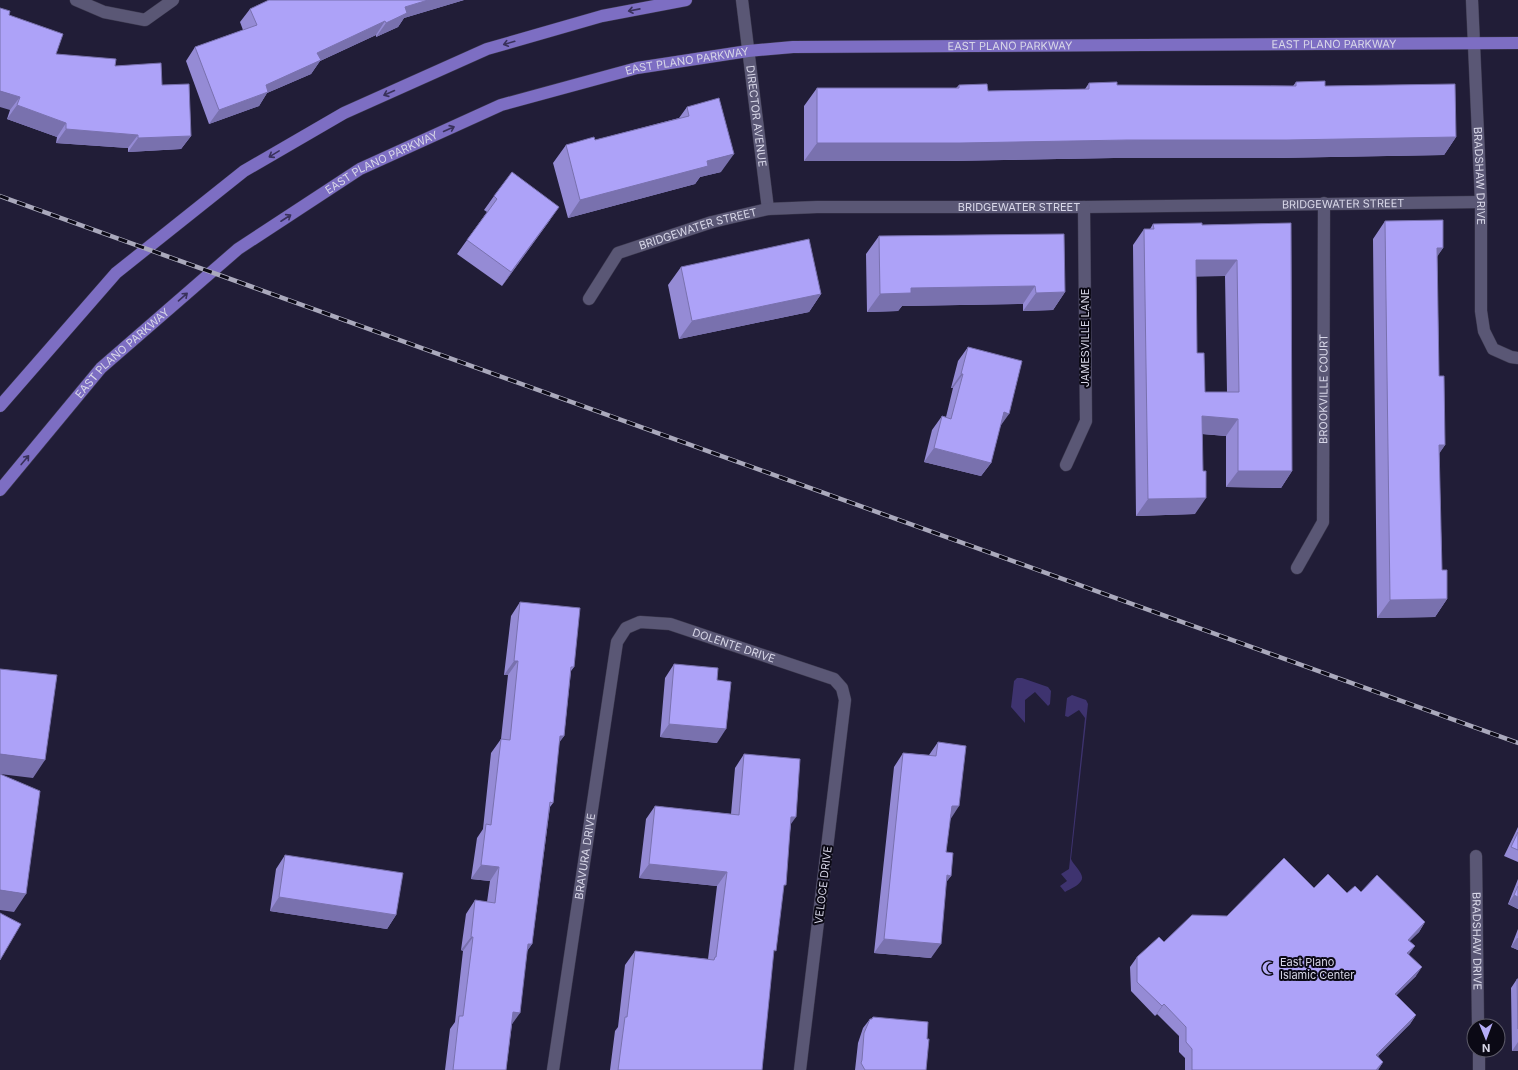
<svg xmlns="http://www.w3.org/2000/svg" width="1518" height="1070" font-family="Inter,sans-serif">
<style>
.green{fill:#3e336f}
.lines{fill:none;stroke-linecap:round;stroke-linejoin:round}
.street-casing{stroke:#3c394e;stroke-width:13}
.primary-casing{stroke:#3c394e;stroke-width:13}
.street{stroke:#5a5775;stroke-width:12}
.primary{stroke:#7d6ec3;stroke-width:12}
.rail-casing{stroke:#aaa9bc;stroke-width:4.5}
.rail{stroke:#0b0915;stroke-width:3;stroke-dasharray:9;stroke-linecap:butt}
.wall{fill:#958bd5;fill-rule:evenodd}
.shaded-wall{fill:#7971ae}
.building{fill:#ada2f8;stroke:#7971ae;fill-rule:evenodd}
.oneway{stroke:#39315b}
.labels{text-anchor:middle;stroke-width:4;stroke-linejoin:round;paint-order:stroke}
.street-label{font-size:11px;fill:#d8d7e8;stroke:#0b0915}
.poi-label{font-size:11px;fill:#d8d7e8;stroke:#0b0915;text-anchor:start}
</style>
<rect width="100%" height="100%" fill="#211d37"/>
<!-- green -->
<path class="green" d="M 1017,678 L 1022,678 L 1048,687 L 1051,691 L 1050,704 L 1048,706 L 1035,692 L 1025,700 L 1025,723 L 1011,707 L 1014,681 Z
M 1072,695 L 1086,700 L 1088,704 L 1071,859 C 1073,865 1086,875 1081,881 C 1078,886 1070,889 1065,892 L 1060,886 L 1067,881 L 1061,874 L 1069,869 L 1085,718 L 1079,710 L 1068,717 L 1065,716 L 1067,698 Z"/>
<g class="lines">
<!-- street casing -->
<g class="street-casing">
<g id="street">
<path d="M 76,0 L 104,12 L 145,20 L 173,0"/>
<path id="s1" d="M 742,0 L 768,209"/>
<path id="s2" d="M 1472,0 L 1481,202 L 1481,311 L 1484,331 L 1493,349 L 1511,357 L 1518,358"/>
<path id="s3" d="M 589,299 L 618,253 L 712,222 L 768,209 L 817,207 L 1084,207 L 1481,202"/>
<path d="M 1066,465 L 1086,421 L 1084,207"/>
<path id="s4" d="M 1297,568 L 1323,522 L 1324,203"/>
<path id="s5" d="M 1476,856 L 1478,1026"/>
<path d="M 1479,1050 L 1479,1070"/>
<path id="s6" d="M 553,1070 L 617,642 L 626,628 L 640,622 L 670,624 L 834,679 L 842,688 L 845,700 L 800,1070"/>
</g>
</g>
<!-- primary casing -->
<g class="primary-casing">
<g id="primary">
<path d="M 0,406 L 116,273 L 244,171 L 344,113 L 487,49 L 602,16 L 686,0"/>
<path id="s7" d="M 0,490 L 101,368 L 238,249 L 360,169 L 501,105 L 637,68 L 748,51 L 793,47 L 1518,43"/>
</g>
</g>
<!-- street -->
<use href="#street" class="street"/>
<!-- primary -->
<use href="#primary" class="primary"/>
<!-- rail casing -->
<g class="rail-casing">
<path id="rail" d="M 0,196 L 1518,743"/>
</g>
<!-- rail -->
<use href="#rail" class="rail"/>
</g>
<!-- wall -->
<path class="wall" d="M 269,0 L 464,0 L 404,18 L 398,27 L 376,37 L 376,35 L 320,61 L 311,74 L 267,93 L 259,106 L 209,124 L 186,61 L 195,47 L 243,30 L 240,22 L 250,9 Z
M 9,15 L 56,54 L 115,66 L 162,85 L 191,136 L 181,149 L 128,152 L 128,148 L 56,143 L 57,137 L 7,119 L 10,110 Z
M 1296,82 L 1325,86 L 1456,137 L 1444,155 L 1274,158 L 1114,158 L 947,161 L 804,161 L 804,106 L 817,88 L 956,88 L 959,85 L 988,91 L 1085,89 L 1089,83 L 1117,85 L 1293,86 Z
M 687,107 L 721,172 L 700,177 L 695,184 L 568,218 L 553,163 L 566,145 L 595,140 L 679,118 Z
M 494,196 L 550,220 L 502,286 L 457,254 L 487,212 L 484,210 Z
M 1385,221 L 1443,248 L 1437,256 L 1439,376 L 1445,445 L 1439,453 L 1442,570 L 1447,599 L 1435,617 L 1377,618 L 1373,239 Z
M 1291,223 L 1292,471 L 1281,488 L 1226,487 L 1226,436 L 1202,434 L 1195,514 L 1136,516 L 1133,245 L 1144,229 L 1150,229 L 1153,224 L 1202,225 ZM 1196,276 L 1225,276 L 1227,392 L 1205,392 L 1197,353 Z
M 879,236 L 1065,292 L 1053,310 L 1023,311 L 1023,304 L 902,306 L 898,311 L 867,312 L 866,254 Z
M 681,267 L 821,294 L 809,312 L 679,339 L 668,285 Z
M 968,347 L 1000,426 L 991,463 L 981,476 L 924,462 L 932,430 L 942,416 L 946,417 L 953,388 L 951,388 L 958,361 Z
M 520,602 L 574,667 L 571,671 L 564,736 L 559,742 L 553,803 L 550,807 L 532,944 L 527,951 L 512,1024 L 506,1070 L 445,1070 L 450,1029 L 455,1022 L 463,951 L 461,950 L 466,914 L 475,900 L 487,902 L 490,881 L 471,879 L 477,838 L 483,829 L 491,753 L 501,739 L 508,675 L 504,675 L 511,616 Z
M 674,664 L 717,680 L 717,743 L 660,737 L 665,678 Z
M 938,742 L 950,819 L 946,852 L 951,876 L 946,882 L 931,958 L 874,953 L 894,767 L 903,753 L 929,755 Z
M 744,754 L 791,824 L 783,890 L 773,955 L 762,1070 L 610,1070 L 615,1031 L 618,1027 L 625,965 L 635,951 L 708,959 L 717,886 L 639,878 L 646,819 L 655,806 L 731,814 L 735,768 Z
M 1518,827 L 1518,862 L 1504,856 Z
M 285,855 L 396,915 L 387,929 L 270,911 L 276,869 Z
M 1518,879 L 1518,909 L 1508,904 Z
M 1314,888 L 1347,893 L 1361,892 L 1425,922 L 1419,932 L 1409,941 L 1415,946 L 1409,954 L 1416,976 L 1396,995 L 1416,1015 L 1410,1024 L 1378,1056 L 1383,1062 L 1378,1070 L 1185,1070 L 1185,1058 L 1179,1052 L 1179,1036 L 1157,1014 L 1155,1016 L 1131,991 L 1130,967 L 1137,957 L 1164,942 L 1227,916 Z
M 1518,929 L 1518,950 L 1511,947 Z
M 1517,979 L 1518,979 L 1518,1051 L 1512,1051 L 1511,988 Z
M 873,1017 L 927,1039 L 926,1070 L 855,1070 L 858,1043 L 863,1028 L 870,1019 L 871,1019 Z"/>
<!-- shaded-wall -->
<path class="shaded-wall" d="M 428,0 L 464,0 L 404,18 L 398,27 L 376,37 L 386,23 L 405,7 Z
M 385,21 L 376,35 L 320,61 L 311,74 L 267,93 L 259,106 L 209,124 L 219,110 L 317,53 Z
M 0,91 L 20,97 L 10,110 L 0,107 Z
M 17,105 L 66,123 L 57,137 L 7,119 Z
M 66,129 L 138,135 L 128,148 L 56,143 Z
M 191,136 L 181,149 L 128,152 L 138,138 Z
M 1456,137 L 1444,155 L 1274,158 L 1114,158 L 947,161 L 804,161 L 817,143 Z
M 734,154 L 721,172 L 700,177 L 695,184 L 568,218 L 580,200 L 707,161 Z
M 559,207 L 550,220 L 502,286 L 511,272 Z
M 1437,248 L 1443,248 L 1431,266 Z
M 1196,260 L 1237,260 L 1225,276 L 1185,277 Z
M 1035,286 L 1023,304 L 902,306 L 898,311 L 867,312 L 880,294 L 911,288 Z
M 1065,292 L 1053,310 L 1023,311 L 1036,293 Z
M 821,294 L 809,312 L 679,339 L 692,321 Z
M 961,374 L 963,374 L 953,388 L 951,388 Z
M 1004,412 L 1009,414 L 999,428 Z
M 1202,416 L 1238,419 L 1226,436 L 1191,433 Z
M 1439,445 L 1445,445 L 1433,463 Z
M 934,448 L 991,463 L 981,476 L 924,462 Z
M 1238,471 L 1292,471 L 1281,488 L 1226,487 Z
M 1206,498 L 1195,514 L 1136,516 L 1148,499 Z
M 1447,599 L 1435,617 L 1377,618 L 1390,600 Z
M 514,661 L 518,661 L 508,675 L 504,675 Z
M 669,724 L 726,729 L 717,743 L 660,737 Z
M 560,736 L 564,736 L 554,750 Z
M 0,754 L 45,760 L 33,778 L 0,774 Z
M 952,806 L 959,806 L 950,820 Z
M 791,817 L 796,817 L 786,831 Z
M 649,864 L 727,872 L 717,886 L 639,878 Z
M 481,865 L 499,867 L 490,881 L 471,879 Z
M 947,875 L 951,876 L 941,889 Z
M 0,890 L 26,894 L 14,912 L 0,910 Z
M 1514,895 L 1518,897 L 1518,909 L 1508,904 Z
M 279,897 L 396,915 L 387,929 L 270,911 Z
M 1425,922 L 1419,932 L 1402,949 L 1408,940 Z
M 471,937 L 473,937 L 463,951 L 461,950 Z
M 1517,938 L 1518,938 L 1518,950 L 1511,947 Z
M 884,939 L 941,944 L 931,958 L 874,953 Z
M 528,944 L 532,944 L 522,958 Z
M 1415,946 L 1408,955 L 1407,953 Z
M 1422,967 L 1416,976 L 1389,1003 L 1395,994 Z
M 1164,1004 L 1157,1014 L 1155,1016 L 1162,1006 Z
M 513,1012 L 520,1013 L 510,1027 Z
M 1416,1015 L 1410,1024 L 1370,1064 L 1376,1055 Z
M 1518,1042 L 1518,1051 L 1512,1051 Z
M 1383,1062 L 1378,1070 L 1376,1070 Z"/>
<!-- building -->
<path class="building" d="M 269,0 L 428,0 L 405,7 L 407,13 L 386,23 L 385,21 L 317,53 L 321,60 L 266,85 L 268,92 L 219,110 L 195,47 L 257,25 L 250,9 Z
M 0,8 L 10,11 L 9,15 L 63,34 L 56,54 L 116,59 L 115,66 L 161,63 L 162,85 L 189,84 L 191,136 L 138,138 L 138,135 L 66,129 L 66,123 L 17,105 L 20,97 L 0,91 Z
M 1325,81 L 1325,86 L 1455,84 L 1456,137 L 1287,140 L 1127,140 L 960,143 L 817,143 L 817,88 L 959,88 L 959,85 L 987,84 L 988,91 L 1089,89 L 1089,83 L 1117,82 L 1117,85 L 1296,86 L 1296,82 Z
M 719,98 L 734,154 L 707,161 L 708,166 L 580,200 L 566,145 L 594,137 L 595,140 L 689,116 L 687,107 Z
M 512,172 L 559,207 L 511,272 L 467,240 L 497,199 L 494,196 Z
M 1443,220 L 1443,248 L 1437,248 L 1439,376 L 1444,376 L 1445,445 L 1439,445 L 1442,570 L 1447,570 L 1447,599 L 1390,600 L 1385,221 Z
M 1202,223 L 1202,225 L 1291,223 L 1292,471 L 1238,471 L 1238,419 L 1202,416 L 1203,471 L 1206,471 L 1206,498 L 1148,499 L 1144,229 L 1154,229 L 1153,224 ZM 1196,260 L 1237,260 L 1239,392 L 1205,392 L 1204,353 L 1197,353 Z
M 1064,234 L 1065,292 L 1036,293 L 1035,286 L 911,288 L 911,293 L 880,294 L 879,236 Z
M 809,239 L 821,294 L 692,321 L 681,267 Z
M 968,347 L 1022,361 L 1009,414 L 1004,412 L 991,463 L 934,448 L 942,416 L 951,419 L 963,374 L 961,374 Z
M 520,602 L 580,608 L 574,667 L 571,667 L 564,736 L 560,736 L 553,803 L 550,802 L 532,944 L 528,944 L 520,1013 L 513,1012 L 506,1070 L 453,1070 L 459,1016 L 463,1016 L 473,937 L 471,937 L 475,900 L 495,903 L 499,867 L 481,865 L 486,824 L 491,825 L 501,739 L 510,740 L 518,661 L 514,661 Z
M 674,664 L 718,668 L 717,680 L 731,682 L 726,729 L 669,724 Z
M 0,669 L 57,675 L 45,760 L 0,754 Z
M 938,742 L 966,746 L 959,806 L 952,806 L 946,852 L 953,853 L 951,876 L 947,875 L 941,944 L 884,939 L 903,753 L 936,756 Z
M 744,754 L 800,759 L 796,817 L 791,817 L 786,885 L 784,885 L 776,951 L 774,950 L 762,1070 L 618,1070 L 625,1017 L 627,1017 L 635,951 L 714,960 L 715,957 L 716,957 L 727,872 L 649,864 L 655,806 L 739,815 Z
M 0,774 L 40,791 L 26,894 L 0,890 Z
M 1518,832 L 1518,850 L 1511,847 Z
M 285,855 L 403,873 L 396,915 L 279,897 Z
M 1284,858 L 1314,888 L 1328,874 L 1347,893 L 1355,886 L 1361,892 L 1377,875 L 1425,922 L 1408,940 L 1415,946 L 1407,953 L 1422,967 L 1395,994 L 1416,1015 L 1376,1055 L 1383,1062 L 1376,1070 L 1192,1070 L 1192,1049 L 1186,1042 L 1186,1027 L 1164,1004 L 1162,1006 L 1137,982 L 1137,957 L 1159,937 L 1164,942 L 1192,915 L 1227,916 Z
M 1518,886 L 1518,897 L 1514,895 Z
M 0,913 L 21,924 L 0,960 Z
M 1517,979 L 1518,979 L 1518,1029 Z
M 873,1017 L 928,1022 L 927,1039 L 929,1039 L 926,1070 L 865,1070 L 861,1063 L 862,1060 L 864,1033 L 870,1019 L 872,1019 Z"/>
<!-- one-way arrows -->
<defs><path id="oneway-shaft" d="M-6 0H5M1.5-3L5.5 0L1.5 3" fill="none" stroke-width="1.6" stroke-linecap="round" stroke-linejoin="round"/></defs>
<g class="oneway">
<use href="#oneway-shaft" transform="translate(634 10) rotate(169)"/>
<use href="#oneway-shaft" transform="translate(509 43) rotate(164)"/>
<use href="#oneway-shaft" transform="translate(389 93) rotate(156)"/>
<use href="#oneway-shaft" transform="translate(449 129) rotate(-24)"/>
<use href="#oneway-shaft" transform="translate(274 154) rotate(149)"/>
<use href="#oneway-shaft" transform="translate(286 218) rotate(-33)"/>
<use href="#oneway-shaft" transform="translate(183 297) rotate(-41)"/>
<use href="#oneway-shaft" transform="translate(25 460) rotate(-50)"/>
</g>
<!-- icons -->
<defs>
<g id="mosque-bare" transform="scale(1.08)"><path d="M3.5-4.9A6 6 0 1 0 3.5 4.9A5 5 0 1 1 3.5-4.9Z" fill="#b5acf8" stroke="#0b0915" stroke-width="2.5" paint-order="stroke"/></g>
</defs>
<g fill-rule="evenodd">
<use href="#mosque-bare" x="1269" y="968"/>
</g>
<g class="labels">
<!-- street labels -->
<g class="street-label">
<text dy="4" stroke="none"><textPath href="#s7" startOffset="1480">EAST PLANO PARKWAY</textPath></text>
<text dy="4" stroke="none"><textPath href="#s7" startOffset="1156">EAST PLANO PARKWAY</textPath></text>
<text dy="4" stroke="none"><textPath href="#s7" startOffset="832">EAST PLANO PARKWAY</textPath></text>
<text dy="4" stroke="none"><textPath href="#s1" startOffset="117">DIRECTOR AVENUE</textPath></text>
<text dy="4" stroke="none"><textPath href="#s7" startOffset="508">EAST PLANO PARKWAY</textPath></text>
<text dy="4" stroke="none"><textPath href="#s2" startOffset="176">BRADSHAW DRIVE</textPath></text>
<text dy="4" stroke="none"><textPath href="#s3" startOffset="786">BRIDGEWATER STREET</textPath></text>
<text dy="4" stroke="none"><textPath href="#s3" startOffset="462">BRIDGEWATER STREET</textPath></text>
<text dy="4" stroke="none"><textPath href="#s3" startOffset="138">BRIDGEWATER STREET</textPath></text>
<text transform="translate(1085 338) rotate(-90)" y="4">JAMESVILLE LANE</text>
<text dy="4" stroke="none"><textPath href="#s7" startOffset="184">EAST PLANO PARKWAY</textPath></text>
<text dy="4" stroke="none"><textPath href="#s4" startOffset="186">BROOKVILLE COURT</textPath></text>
<text dy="4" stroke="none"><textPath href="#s6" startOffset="562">DOLENTE DRIVE</textPath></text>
<text dy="4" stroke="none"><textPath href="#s6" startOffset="216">BRAVURA DRIVE</textPath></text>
<text transform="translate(823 885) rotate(-83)" y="4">VELOCE DRIVE</text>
<text dy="4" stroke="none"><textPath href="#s5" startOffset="85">BRADSHAW DRIVE</textPath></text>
</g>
<!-- poi labels -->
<g class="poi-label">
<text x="1280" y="966">East Plano<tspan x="1280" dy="13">Islamic Center</tspan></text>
</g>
</g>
<!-- north arrow -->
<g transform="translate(1486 1038) rotate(179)"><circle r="19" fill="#0b0915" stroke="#5d5b69"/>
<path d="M0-3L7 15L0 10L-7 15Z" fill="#b5acf8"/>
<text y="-6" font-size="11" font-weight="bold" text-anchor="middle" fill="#d8d7e8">N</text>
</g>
</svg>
